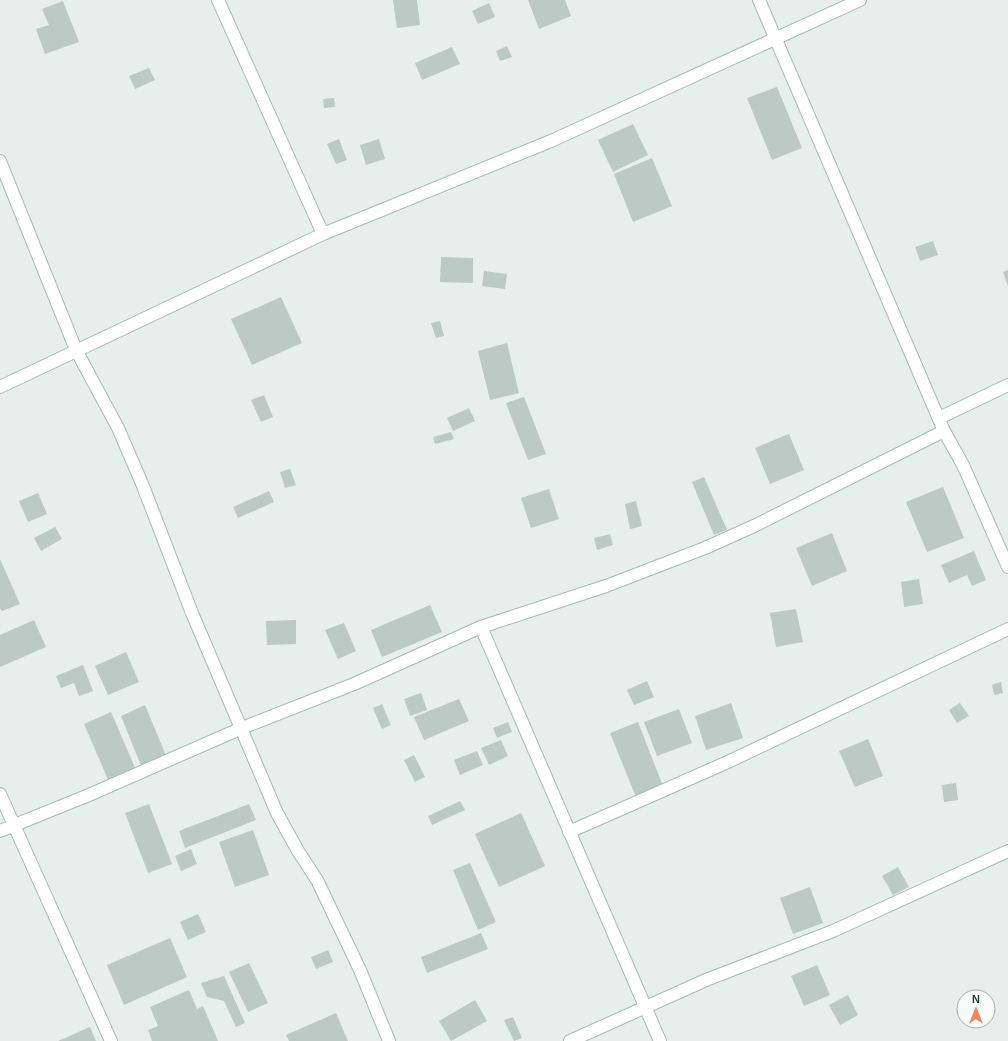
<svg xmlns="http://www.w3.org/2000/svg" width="1008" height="1041" font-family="Arial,sans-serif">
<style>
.building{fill:#bbcac4}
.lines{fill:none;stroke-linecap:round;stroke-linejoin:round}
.minor-casing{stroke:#a8b8b2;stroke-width:14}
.minor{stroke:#fff;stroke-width:12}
</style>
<rect width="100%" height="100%" fill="#e6efeb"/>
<!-- building -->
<path class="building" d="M 393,0 L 417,0 L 420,25 L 397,28 Z
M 528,0 L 565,0 L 571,16 L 539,29 Z
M 63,1 L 79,42 L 45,54 L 36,29 L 49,25 L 42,9 Z
M 489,3 L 495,17 L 478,24 L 472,11 Z
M 507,46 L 512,57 L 500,61 L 496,51 Z
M 452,47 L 460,64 L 422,80 L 415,63 Z
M 149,68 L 155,80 L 135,89 L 129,76 Z
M 777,87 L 802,148 L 772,160 L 747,98 Z
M 334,98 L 335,107 L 324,108 L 323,99 Z
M 633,124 L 648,155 L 613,172 L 598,140 Z
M 339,139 L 347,160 L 336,164 L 327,144 Z
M 379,139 L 385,159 L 366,165 L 360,145 Z
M 652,158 L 672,206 L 633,222 L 614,174 Z
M 933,241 L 938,255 L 920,261 L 915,247 Z
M 441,257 L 473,258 L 473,283 L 440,282 Z
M 1008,270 L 1008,286 L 1003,272 Z
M 484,271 L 507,274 L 505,289 L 482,286 Z
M 281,297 L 302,343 L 252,365 L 231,319 Z
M 440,321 L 444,336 L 436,338 L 431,323 Z
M 507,343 L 519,393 L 490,400 L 478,351 Z
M 264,395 L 273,417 L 261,422 L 251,400 Z
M 524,397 L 546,454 L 528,460 L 506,403 Z
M 469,408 L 475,421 L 453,431 L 447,418 Z
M 451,432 L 454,439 L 435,444 L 433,437 Z
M 789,434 L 804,470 L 770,484 L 755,448 Z
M 290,469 L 296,485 L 285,488 L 280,472 Z
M 704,477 L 727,530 L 714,535 L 692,482 Z
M 943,487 L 964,538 L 927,552 L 906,502 Z
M 549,489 L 559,519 L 531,528 L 521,498 Z
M 269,491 L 274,502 L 238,518 L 233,507 Z
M 38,493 L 47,514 L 28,522 L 19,501 Z
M 636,501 L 642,526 L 630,529 L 625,504 Z
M 55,527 L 62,539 L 41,551 L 34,538 Z
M 832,533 L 847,571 L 812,586 L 796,548 Z
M 610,534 L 613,545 L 597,550 L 594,538 Z
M 974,551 L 986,580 L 972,586 L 967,575 L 949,583 L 941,565 Z
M 0,559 L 20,604 L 2,611 L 0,609 Z
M 919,579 L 923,604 L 904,607 L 901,582 Z
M 430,605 L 442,632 L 382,657 L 371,630 Z
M 796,609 L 803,642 L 776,647 L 770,613 Z
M 34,620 L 46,647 L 0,667 L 0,635 Z
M 296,620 L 296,644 L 267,645 L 266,621 Z
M 344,623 L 356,651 L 338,659 L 325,630 Z
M 126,652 L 139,682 L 108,695 L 95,666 Z
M 83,665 L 93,691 L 79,696 L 74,683 L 61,688 L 56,676 Z
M 647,681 L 654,697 L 634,705 L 627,690 Z
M 1001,682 L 1003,693 L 994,695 L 992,685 Z
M 421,693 L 427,710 L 410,716 L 404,699 Z
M 459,699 L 469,721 L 424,740 L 414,717 Z
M 731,703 L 743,738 L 706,750 L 695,716 Z
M 960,703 L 969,716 L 957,723 L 949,710 Z
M 382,704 L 391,725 L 382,729 L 373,708 Z
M 145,705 L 167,758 L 142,768 L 121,716 Z
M 679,709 L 692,743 L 657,756 L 644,722 Z
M 111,712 L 136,770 L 109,782 L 84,724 Z
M 508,722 L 512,732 L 497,738 L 493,728 Z
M 638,722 L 663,786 L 636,797 L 610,733 Z
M 868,739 L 883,776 L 855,787 L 839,751 Z
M 501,740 L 508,756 L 489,765 L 481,748 Z
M 477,751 L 483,765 L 460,775 L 454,760 Z
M 414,755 L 425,777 L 415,782 L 404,760 Z
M 956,783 L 958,800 L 944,802 L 942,785 Z
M 460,801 L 465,810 L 432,825 L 428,816 Z
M 149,804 L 172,864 L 148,873 L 125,813 Z
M 249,804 L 256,820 L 185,848 L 179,831 Z
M 521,813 L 545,866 L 499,887 L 475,834 Z
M 253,830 L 269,875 L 235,887 L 219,842 Z
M 191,849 L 197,864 L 181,871 L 175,856 Z
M 470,863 L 496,922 L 478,930 L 453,870 Z
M 898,867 L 909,887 L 893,895 L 882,876 Z
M 810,887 L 823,923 L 793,934 L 780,898 Z
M 198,914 L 206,932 L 188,940 L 180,922 Z
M 481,933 L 488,949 L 427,973 L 421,957 Z
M 170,938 L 187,977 L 124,1005 L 107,965 Z
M 328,950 L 333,962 L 316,969 L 311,957 Z
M 249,963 L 268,1003 L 248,1012 L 229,972 Z
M 817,965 L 830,995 L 804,1006 L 791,976 Z
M 224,976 L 245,1023 L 236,1027 L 224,1001 L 207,997 L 201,983 Z
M 189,990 L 197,1009 L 203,1006 L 218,1041 L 152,1041 L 148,1030 L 158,1026 L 150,1007 Z
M 848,995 L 858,1015 L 840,1025 L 829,1005 Z
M 475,1000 L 487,1021 L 451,1041 L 439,1021 Z
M 336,1013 L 348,1041 L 289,1041 L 286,1035 Z
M 513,1017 L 522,1038 L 514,1041 L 504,1020 Z
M 90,1027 L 96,1041 L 58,1041 Z"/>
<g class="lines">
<!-- minor casing -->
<g class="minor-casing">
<path id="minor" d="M 218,0 L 323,234 L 551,141 L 860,0
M 759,0 L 944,431 L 963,465 L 1008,567
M 0,161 L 76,350 L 118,428 L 143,486 L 192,613 L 277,813 L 298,851 L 317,880 L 360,970 L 389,1041
M 0,387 L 323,234
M 939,418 L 1008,385
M 481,627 L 606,586 L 705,548 L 754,526 L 944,431
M 0,794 L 111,1041
M 0,831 L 89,795 L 242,728 L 354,684 L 481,627 L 660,1041
M 569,832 L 730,761 L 1008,629
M 570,1041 L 706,980 L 833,931 L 1008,851"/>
</g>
<!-- minor -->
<use href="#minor" class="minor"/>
</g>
<!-- north arrow -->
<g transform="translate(976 1009)"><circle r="19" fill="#f7fbf9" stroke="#a3b1ad"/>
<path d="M0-3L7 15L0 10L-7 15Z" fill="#f4845f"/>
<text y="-6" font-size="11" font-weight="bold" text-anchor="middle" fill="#24423a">N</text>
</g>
</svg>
